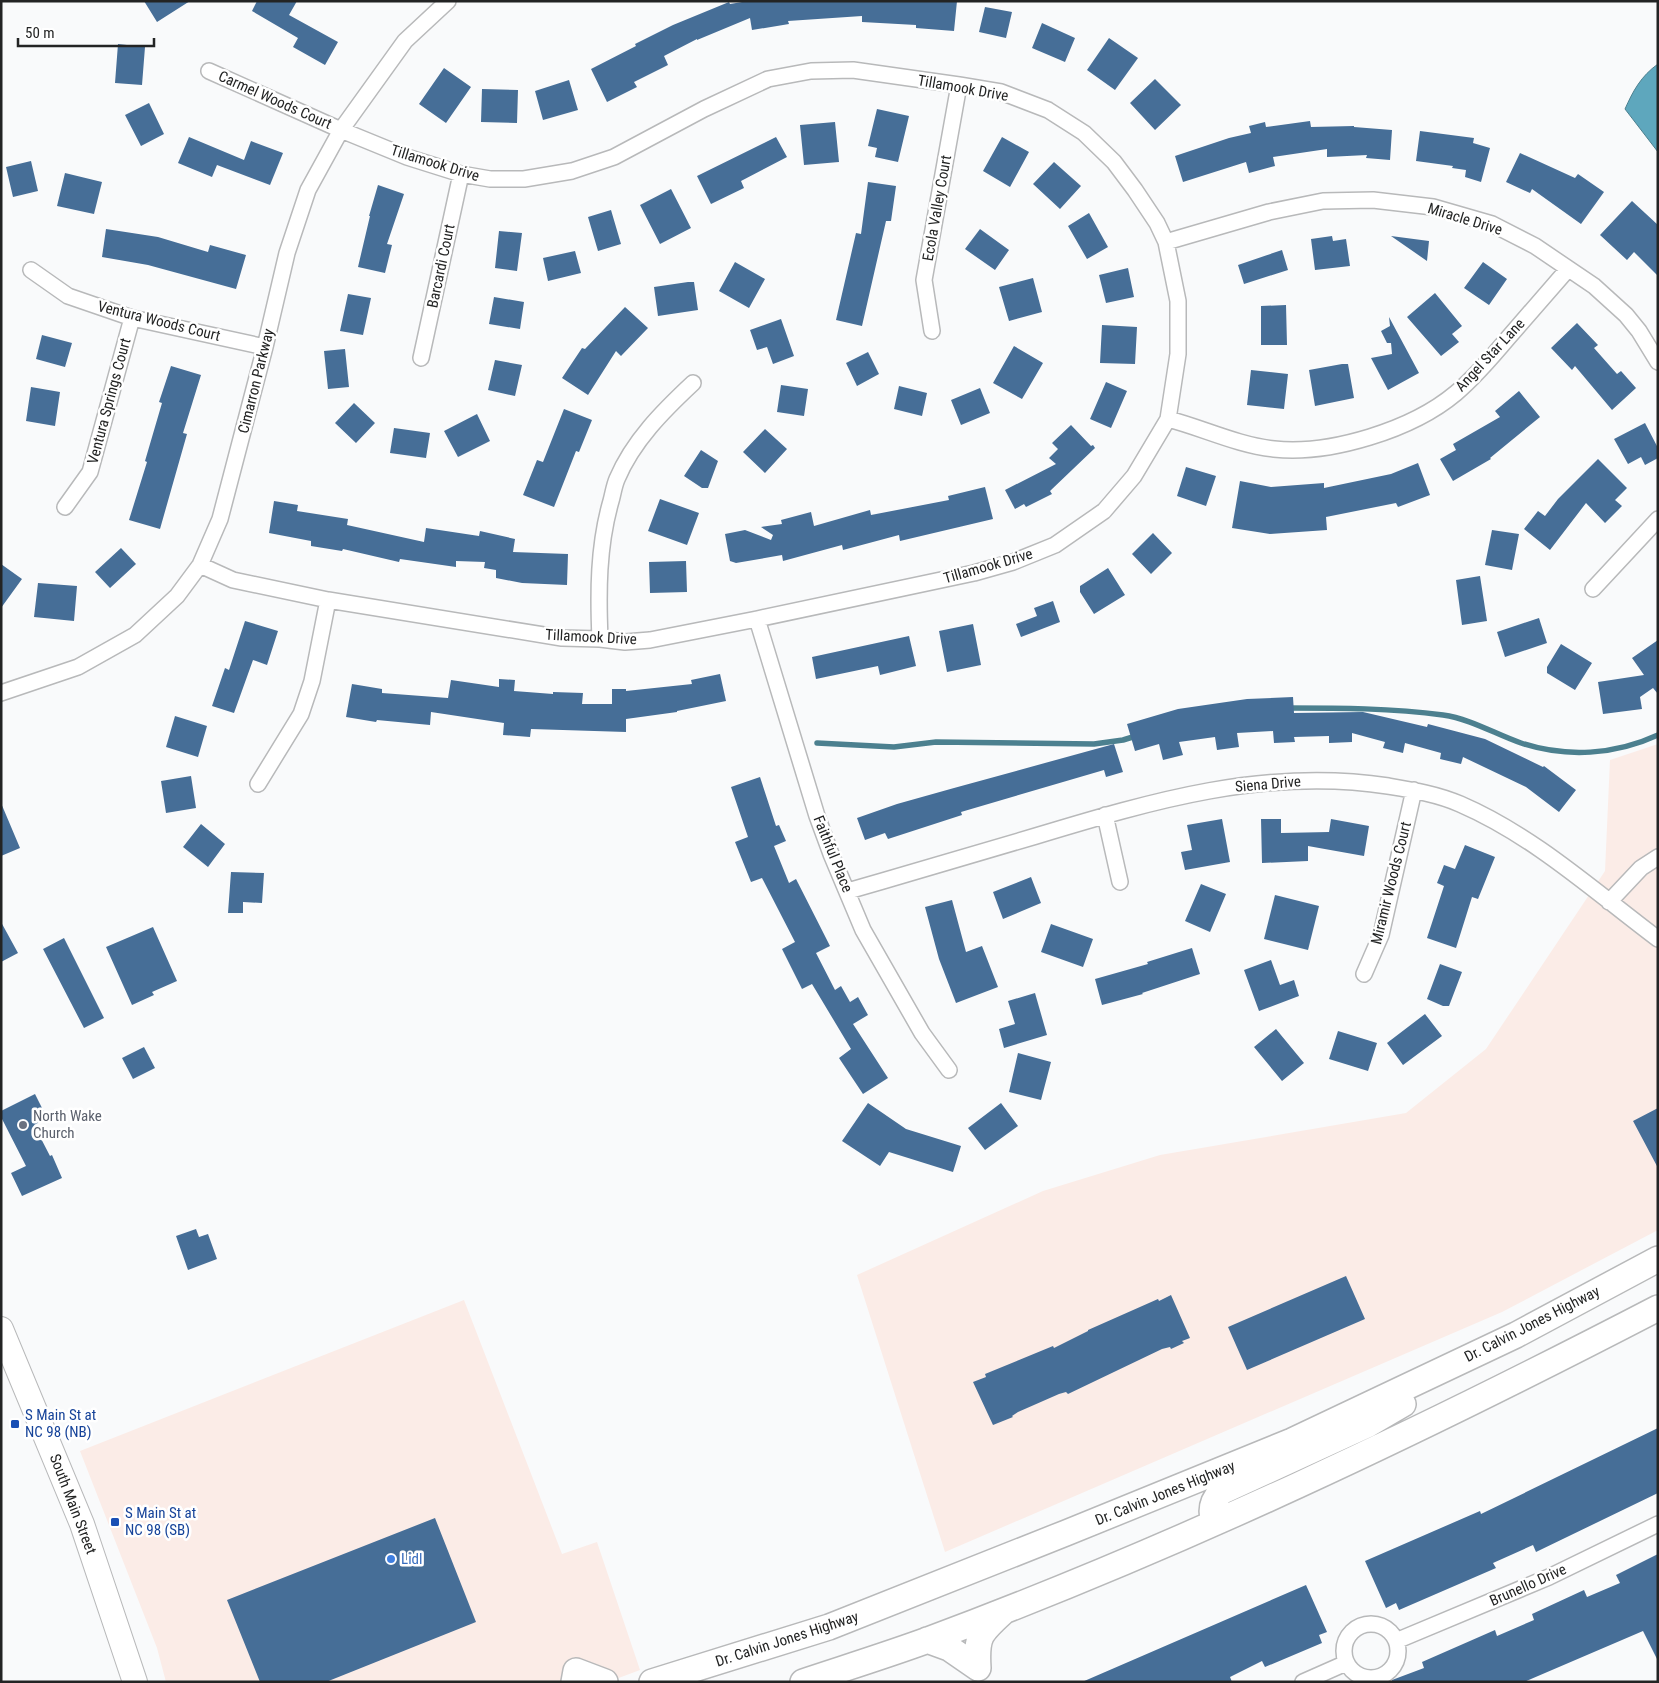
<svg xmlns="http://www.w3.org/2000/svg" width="1659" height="1683" font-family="'Roboto Condensed',sans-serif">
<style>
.commercial{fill:#fbece7}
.water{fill:#5ea7bd;stroke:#4c808f}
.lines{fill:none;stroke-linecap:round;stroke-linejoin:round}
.stream{stroke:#4c808f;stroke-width:5.5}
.building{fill:#466e97}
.minor-casing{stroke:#b8b9ba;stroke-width:18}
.primary-casing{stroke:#b8b9ba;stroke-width:26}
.trunk-casing{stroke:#b8b9ba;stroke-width:28}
.minor{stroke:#fff;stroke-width:15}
.primary{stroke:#fff;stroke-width:24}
.trunk{stroke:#fff;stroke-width:25}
.worship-dot{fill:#6b7280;stroke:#fff;stroke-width:2}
.transit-dot{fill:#1a4fb4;stroke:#fff;stroke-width:2}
.shop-dot{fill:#3f7fe0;stroke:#fff;stroke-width:2}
.labels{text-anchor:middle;stroke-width:5;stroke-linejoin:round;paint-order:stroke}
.street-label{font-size:15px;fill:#232424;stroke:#fff}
.worship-label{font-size:15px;fill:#5b616d;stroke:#fff;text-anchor:start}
.transit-label{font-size:15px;fill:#164399;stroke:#fff;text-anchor:start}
.shop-label{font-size:15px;fill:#366cbe;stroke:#fff;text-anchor:start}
</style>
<rect width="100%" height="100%" fill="#f9fafb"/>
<!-- commercial -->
<path class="commercial" d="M 1658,744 L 1658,1230 L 1502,1312 L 945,1552 L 857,1275 L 1043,1191 L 1160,1155 L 1406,1113 L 1486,1049 L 1605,871 L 1610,760 Z
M 464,1300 L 562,1554 L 597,1542 L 640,1670 L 608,1682 L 166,1682 L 157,1648 L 80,1451 Z"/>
<!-- water -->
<path class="water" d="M 1658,64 L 1658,152 L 1625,109 C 1633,91 1641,76 1658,64 Z"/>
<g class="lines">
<!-- stream -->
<path class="stream" d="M 1287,708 C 1339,708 1391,708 1443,715 C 1471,719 1495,734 1521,743 C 1566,758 1615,755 1658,735
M 817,743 L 894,747 L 936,742 L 1094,744 L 1123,740 L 1136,736"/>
</g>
<!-- building -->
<path class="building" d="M 144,1 L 190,1 L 157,22 Z
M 257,1 L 297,1 L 289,15 L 338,42 L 325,65 L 293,47 L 298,38 L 252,11 Z
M 748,1 L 957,1 L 954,31 L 916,28 L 916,25 L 862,22 L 862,16 L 788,21 L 789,24 L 752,30 L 750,18 L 697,40 L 697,39 L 664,56 L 668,65 L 634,82 L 637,87 L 607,102 L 591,69 L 636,46 L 635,44 L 673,25 L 729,2 L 730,4 Z
M 985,7 L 1012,12 L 1006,38 L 979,32 Z
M 1042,23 L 1075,38 L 1065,62 L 1032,48 Z
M 1109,38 L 1138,58 L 1115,90 L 1087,70 Z
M 118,44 L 145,47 L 142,85 L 115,83 Z
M 444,68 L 471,87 L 446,123 L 419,104 Z
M 1155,79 L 1181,105 L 1155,130 L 1130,103 Z
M 569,80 L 578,110 L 543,120 L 535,91 Z
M 482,89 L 518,90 L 517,123 L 481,122 Z
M 149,103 L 164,134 L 141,146 L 125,115 Z
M 877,109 L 909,116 L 898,162 L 875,157 L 877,148 L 868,146 Z
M 1310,121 L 1311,127 L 1354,126 L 1354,127 L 1392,130 L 1390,160 L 1366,158 L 1367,155 L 1327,157 L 1327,149 L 1273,157 L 1275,166 L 1249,173 L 1246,162 L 1183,182 L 1175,156 L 1229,138 L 1251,133 L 1249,126 L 1265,122 L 1266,127 Z
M 835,122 L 839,162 L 804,165 L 800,125 Z
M 1420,131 L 1474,138 L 1473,143 L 1490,148 L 1481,182 L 1465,177 L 1466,170 L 1452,168 L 1453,166 L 1416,161 Z
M 189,137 L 244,160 L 251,141 L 283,153 L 270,185 L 217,165 L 212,177 L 178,163 Z
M 776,137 L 787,157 L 741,181 L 744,188 L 711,204 L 697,176 Z
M 1002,137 L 1029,152 L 1010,187 L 983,171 Z
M 1520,153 L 1575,178 L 1578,174 L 1604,192 L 1581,224 L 1532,189 L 1530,193 L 1506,182 Z
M 31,161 L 38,191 L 13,197 L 6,167 Z
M 1054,162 L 1081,186 L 1060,209 L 1033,184 Z
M 65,173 L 102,182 L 94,214 L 57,206 Z
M 868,182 L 896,186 L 891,221 L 886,221 L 862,326 L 836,320 L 856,233 L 861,234 Z
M 378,185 L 404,194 L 387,244 L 392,245 L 385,273 L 358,267 L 370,216 L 369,216 Z
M 671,189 L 691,228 L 660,244 L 640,205 Z
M 1632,201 L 1658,225 L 1658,276 L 1634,252 L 1627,260 L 1600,235 Z
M 611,210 L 621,244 L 598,251 L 588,217 Z
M 1089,213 L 1108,247 L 1087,259 L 1068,226 Z
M 106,229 L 158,237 L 208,252 L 210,245 L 246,255 L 236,289 L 148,265 L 102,257 Z
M 980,229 L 1009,250 L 995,270 L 965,249 Z
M 499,231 L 522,233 L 517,271 L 495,268 Z
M 1332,236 L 1333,241 L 1346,239 L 1350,266 L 1315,270 L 1311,239 Z
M 1391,236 L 1429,241 L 1427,261 Z
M 1282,250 L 1288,270 L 1244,284 L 1238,265 Z
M 575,251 L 581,273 L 548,281 L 543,258 Z
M 735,262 L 765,279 L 749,308 L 719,291 Z
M 1483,262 L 1507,279 L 1489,305 L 1464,288 Z
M 1128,268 L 1134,297 L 1106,303 L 1099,275 Z
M 1033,278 L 1042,312 L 1009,321 L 999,287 Z
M 688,282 L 694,282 L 698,310 L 658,316 L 654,287 Z
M 1435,293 L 1462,326 L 1452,334 L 1459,342 L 1441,356 L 1407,317 Z
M 348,294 L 371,298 L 363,335 L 340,331 Z
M 494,297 L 524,302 L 520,329 L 489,324 Z
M 1286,305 L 1287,345 L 1261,345 L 1261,306 Z
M 625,307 L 648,328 L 621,356 L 616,351 L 588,395 L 562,378 L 582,348 L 585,349 Z
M 1389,317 L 1419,373 L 1388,390 L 1371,358 L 1392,354 L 1391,343 L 1387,343 L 1381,331 L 1390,326 Z
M 781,319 L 794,356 L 773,364 L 767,347 L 757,350 L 750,330 Z
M 1577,323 L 1598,345 L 1594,348 L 1617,374 L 1621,371 L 1636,388 L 1612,410 L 1575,366 L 1572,370 L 1551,348 Z
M 1102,325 L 1137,327 L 1135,364 L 1100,363 Z
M 42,335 L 72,343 L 65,367 L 36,359 Z
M 1014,346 L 1043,363 L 1022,399 L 993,383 Z
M 345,349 L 349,387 L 328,389 L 324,351 Z
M 868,352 L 879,374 L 857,386 L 846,363 Z
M 495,360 L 522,365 L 515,396 L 488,390 Z
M 1342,364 L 1348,364 L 1354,398 L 1315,406 L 1309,370 Z
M 171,366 L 201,375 L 183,433 L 187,434 L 160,529 L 129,520 L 147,462 L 145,461 L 162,403 L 159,402 Z
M 1251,370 L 1288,374 L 1284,409 L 1247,405 Z
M 1106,382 L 1127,391 L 1111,428 L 1090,419 Z
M 781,385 L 808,389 L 804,416 L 777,412 Z
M 899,386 L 927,393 L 922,416 L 894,409 Z
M 31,387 L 60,392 L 55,426 L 26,421 Z
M 980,388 L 990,413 L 961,425 L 951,400 Z
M 1519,391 L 1540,417 L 1490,458 L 1491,459 L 1453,481 L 1440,459 L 1456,450 L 1453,444 L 1500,417 L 1495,411 Z
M 354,403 L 375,423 L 356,443 L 335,423 Z
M 564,409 L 592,420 L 579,452 L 576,451 L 554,507 L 523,495 L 537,460 L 543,462 Z
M 477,414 L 490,441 L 458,457 L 444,431 Z
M 1645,423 L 1658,448 L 1658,458 L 1645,465 L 1641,457 L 1628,464 L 1614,439 Z
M 1071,425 L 1091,446 L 1093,445 L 1095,448 L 1050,491 L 1052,494 L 1026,507 L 1024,504 L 1015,509 L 1005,490 L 1056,464 L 1049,458 L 1058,449 L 1052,443 Z
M 394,428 L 430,433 L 426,458 L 390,453 Z
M 765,429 L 787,449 L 765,473 L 743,452 Z
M 701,450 L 718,461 L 708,488 L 702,488 L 684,476 Z
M 1598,459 L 1627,488 L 1615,500 L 1622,506 L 1605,523 L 1586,503 L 1550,550 L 1524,529 L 1538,511 L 1545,516 L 1558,499 Z
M 1418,463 L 1430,495 L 1398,507 L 1396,503 L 1326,517 L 1327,530 L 1270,534 L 1232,528 L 1240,481 L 1271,487 L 1324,483 L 1324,488 L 1391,474 Z
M 1186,467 L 1216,476 L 1206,506 L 1177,496 Z
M 985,487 L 993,519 L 900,541 L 899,535 L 843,550 L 842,545 L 783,561 L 782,555 L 736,563 L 730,561 L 725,534 L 745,530 L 771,540 L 773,535 L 761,527 L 782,524 L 781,520 L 811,512 L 814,526 L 870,510 L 871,515 L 949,500 L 948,496 Z
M 660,499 L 699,513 L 687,545 L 648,531 Z
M 274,501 L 298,505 L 297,511 L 348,519 L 347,525 L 424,542 L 426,528 L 479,536 L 480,531 L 515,539 L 513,552 L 568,554 L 567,585 L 522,583 L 496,578 L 496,570 L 484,568 L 485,562 L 456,561 L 456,567 L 400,559 L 399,562 L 343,549 L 342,551 L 311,546 L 311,541 L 269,533 Z
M 1492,530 L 1519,534 L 1512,570 L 1485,565 Z
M 1153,533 L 1172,553 L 1151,574 L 1132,554 Z
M 121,548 L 136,564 L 110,588 L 95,572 Z
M 686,561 L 687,592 L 650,593 L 649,562 Z
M 1,564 L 22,579 L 1,608 Z
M 1108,568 L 1125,595 L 1094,614 L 1080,592 L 1080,586 Z
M 1480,576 L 1487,621 L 1462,625 L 1456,580 Z
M 38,583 L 77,586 L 74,621 L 34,617 Z
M 1053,601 L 1060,622 L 1021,637 L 1016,624 L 1037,616 L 1034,608 Z
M 1539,618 L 1547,643 L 1505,657 L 1497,632 Z
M 245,621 L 278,631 L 267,665 L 253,660 L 234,713 L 212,706 L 225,668 L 229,670 Z
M 973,624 L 981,665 L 947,672 L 939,631 Z
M 909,636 L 916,666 L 880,675 L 878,666 L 816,679 L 812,657 Z
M 1658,640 L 1658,694 L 1653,688 L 1640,697 L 1642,709 L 1603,714 L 1598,682 L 1644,675 L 1632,658 Z
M 1561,644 L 1592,663 L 1575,690 L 1547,673 L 1547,667 Z
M 720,674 L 726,701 L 677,711 L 677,712 L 626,719 L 626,732 L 531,729 L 530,737 L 503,735 L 504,723 L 431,712 L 430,725 L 377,720 L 376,722 L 346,717 L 352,684 L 382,689 L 382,693 L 448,698 L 451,680 L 499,687 L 499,679 L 515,680 L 514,691 L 553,694 L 553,692 L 583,693 L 582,704 L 612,704 L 612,689 L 626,689 L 626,691 L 692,684 L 691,680 Z
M 1293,697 L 1294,713 L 1363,712 L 1427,727 L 1428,724 L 1485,739 L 1543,767 L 1544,766 L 1576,790 L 1559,812 L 1526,787 L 1463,757 L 1461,764 L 1440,759 L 1441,753 L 1405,743 L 1403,753 L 1383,748 L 1385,742 L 1352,733 L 1352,742 L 1329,743 L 1329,736 L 1294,737 L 1295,742 L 1274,743 L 1273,731 L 1237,733 L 1239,747 L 1217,750 L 1215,737 L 1179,742 L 1183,755 L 1163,760 L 1159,744 L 1135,751 L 1127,724 L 1178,709 L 1247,699 Z
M 175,716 L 207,726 L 198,757 L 166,747 Z
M 1114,744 L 1123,772 L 1106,777 L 1104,770 L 961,812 L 962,815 L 888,839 L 885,833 L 865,840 L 857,818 L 897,804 L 954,788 Z
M 191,776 L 196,808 L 166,813 L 161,781 Z
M 760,777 L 776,826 L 779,825 L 786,841 L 774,846 L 789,883 L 796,879 L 830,946 L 816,953 L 835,990 L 841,986 L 850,1002 L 858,997 L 868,1015 L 853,1024 L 888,1078 L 863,1094 L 839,1058 L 851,1049 L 812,984 L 802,989 L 782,949 L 795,942 L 762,878 L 751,882 L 735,842 L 748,837 L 731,787 Z
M 1,803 L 20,848 L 1,856 Z
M 1222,819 L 1230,862 L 1185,870 L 1181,852 L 1192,850 L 1187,825 Z
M 1261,819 L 1281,819 L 1281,833 L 1329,832 L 1331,819 L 1369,826 L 1364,856 L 1308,846 L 1308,861 L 1262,863 Z
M 201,824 L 225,844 L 208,867 L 183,847 Z
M 1465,845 L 1495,857 L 1478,899 L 1472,897 L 1456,948 L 1427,938 L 1444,886 L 1437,883 L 1444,865 L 1455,869 Z
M 231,872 L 264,873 L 262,903 L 243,902 L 243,913 L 228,913 Z
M 1031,877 L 1041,903 L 1003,919 L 993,892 Z
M 1201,884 L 1226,894 L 1210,932 L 1185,921 Z
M 1275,895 L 1319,906 L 1308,950 L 1264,939 Z
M 952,900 L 966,952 L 982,946 L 998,987 L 956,1003 L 939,959 L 925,907 Z
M 1,922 L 18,953 L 1,962 Z
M 1051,924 L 1093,939 L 1083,967 L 1041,952 Z
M 153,927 L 177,981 L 152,992 L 154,995 L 132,1005 L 106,947 Z
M 64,938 L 104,1018 L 84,1028 L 43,949 Z
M 1192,948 L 1200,974 L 1142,993 L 1143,994 L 1102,1005 L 1095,979 L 1148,964 L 1147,962 Z
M 1271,960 L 1280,985 L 1294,980 L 1299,996 L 1259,1011 L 1244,970 Z
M 1440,964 L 1462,972 L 1449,1006 L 1443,1006 L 1427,999 Z
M 1035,993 L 1047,1035 L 1004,1048 L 999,1029 L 1015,1024 L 1008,1001 Z
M 1425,1014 L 1442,1036 L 1403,1065 L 1387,1043 Z
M 1276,1029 L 1304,1063 L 1282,1081 L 1254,1047 Z
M 1338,1031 L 1377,1043 L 1368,1071 L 1329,1059 Z
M 144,1047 L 155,1068 L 133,1079 L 122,1058 Z
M 1018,1053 L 1051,1062 L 1041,1100 L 1009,1092 Z
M 35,1094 L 47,1118 L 34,1125 L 50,1156 L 52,1155 L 62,1178 L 22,1196 L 11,1173 L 26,1166 L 1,1117 L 1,1111 Z
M 868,1103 L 906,1129 L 961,1146 L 953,1172 L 889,1152 L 880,1166 L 842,1141 Z
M 1001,1103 L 1018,1126 L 985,1150 L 968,1128 Z
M 1658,1108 L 1658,1168 L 1633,1121 Z
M 196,1229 L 199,1237 L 208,1234 L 217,1259 L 188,1270 L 176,1236 Z
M 1346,1276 L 1365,1319 L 1247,1370 L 1228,1327 Z
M 1171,1295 L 1190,1338 L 1182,1341 L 1184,1343 L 1171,1349 L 1170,1347 L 1162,1349 L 1068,1394 L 1066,1392 L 1059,1394 L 1018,1412 L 1012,1416 L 1013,1417 L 993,1425 L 973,1382 L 986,1377 L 985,1374 L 1053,1346 L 1054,1348 L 1088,1331 L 1088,1330 L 1158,1299 L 1159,1301 Z
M 1658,1428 L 1658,1493 L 1536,1552 L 1533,1545 L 1493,1563 L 1496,1568 L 1399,1610 L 1396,1603 L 1386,1608 L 1365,1561 L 1480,1511 L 1481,1514 Z
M 435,1518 L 476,1622 L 326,1682 L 260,1682 L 227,1600 Z
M 1658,1554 L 1658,1661 L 1643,1631 L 1524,1682 L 1392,1682 L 1392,1680 L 1424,1668 L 1422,1662 L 1495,1630 L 1497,1636 L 1534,1620 L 1532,1614 L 1584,1590 L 1587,1597 L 1620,1583 L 1616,1575 Z
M 1306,1585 L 1327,1632 L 1319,1635 L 1322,1643 L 1265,1667 L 1262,1661 L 1230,1677 L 1232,1682 L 1082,1682 Z"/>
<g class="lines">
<!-- minor casing -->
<g class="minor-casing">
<path id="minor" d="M 1166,242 L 1269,212 L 1323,201 L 1373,200 L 1433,207 L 1492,224 L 1535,246 L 1594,286 L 1626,315 L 1639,331 L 1658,362
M 31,270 L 68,296 L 132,318 L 265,347
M 932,331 L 924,280 L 959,85
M 421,358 L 461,174
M 1168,419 C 1203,428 1237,445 1274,449 C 1330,455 1412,430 1456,393 C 1475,377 1492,357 1508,338 C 1528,315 1548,292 1568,269
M 65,507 L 90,472 L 132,318
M 200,565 L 233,580 L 328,600 L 562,638 L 600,639 L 625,642 L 650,640 L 757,619 L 974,573 L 1013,562 L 1055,545 L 1104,511 L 1134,476 L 1168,419 L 1178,354 L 1178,301 L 1166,242 L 1157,223 L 1135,190 L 1114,162 L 1084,133 L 1048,110 L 1001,92 L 959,85 L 853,70 L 811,71 L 768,79 L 704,109 L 614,157 L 572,171 L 524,179 L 490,179 L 461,174 L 407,157 L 341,130 L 209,71
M 1593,589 L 1658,519
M 757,619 L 817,816 L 831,854 L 863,930 L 922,1033 L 949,1070
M 600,639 C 598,593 598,546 611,501 C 613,494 614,486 617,479 C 633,441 663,411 693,383
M 1,693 L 78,667 L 135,635 L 177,596 L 200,565 L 220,519 L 265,347 L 287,253 L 308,190 L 341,130 L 405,41 L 448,1
M 258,784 L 301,714 L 312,681 L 328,600
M 1105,815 L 1120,882
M 848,891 C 911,873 974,854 1036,836 C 1152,801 1266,767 1388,786 C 1412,790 1437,794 1460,804 C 1534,836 1594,891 1658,939
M 1609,902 L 1641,868 L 1658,857
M 1364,974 L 1381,935 L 1414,790
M1344 1651a27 27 0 1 1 54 0a27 27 0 1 1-54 0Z
M 1396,1641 L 1549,1577 L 1658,1524
M 1303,1682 L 1346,1663"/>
</g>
<!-- primary casing -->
<g class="primary-casing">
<path id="primary" d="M 1,1329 L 82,1524 L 135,1682"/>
</g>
<!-- trunk casing -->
<g class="trunk-casing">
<path id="trunk" d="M 1214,1522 C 1210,1510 1212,1501 1221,1492 L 1367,1425 L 1403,1404
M 927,1640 L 949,1648 L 978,1668
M 978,1668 C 976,1636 980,1633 1003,1612
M 574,1682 L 576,1671 L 605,1682
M 652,1682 L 829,1627 L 1066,1533 L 1292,1441 L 1516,1335 L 1658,1259
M 803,1682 C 845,1668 887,1655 928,1640 C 1178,1547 1421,1431 1658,1308"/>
</g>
<!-- minor -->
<use href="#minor" class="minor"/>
<!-- primary -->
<use href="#primary" class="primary"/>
<!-- trunk -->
<use href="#trunk" class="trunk"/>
</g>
<!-- markers -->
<circle class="worship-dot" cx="23" cy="1125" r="5"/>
<g class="transit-dot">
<rect x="10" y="1419" width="10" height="10" rx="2.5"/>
<rect x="110" y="1517" width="10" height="10" rx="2.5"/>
</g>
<circle class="shop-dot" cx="391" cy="1559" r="5"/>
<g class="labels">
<!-- street labels -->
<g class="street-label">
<text transform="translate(963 88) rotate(10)" y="5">Tillamook Drive</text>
<text transform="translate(275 100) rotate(24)" y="5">Carmel Woods Court</text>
<text transform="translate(435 163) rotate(17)" y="5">Tillamook Drive</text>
<text transform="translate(937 208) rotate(-80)" y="5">Ecola Valley Court</text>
<text transform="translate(1465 219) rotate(17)" y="5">Miracle Drive</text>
<text transform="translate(441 266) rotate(-78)" y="5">Barcardi Court</text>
<text transform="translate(159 321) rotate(14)" y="5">Ventura Woods Court</text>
<text transform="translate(1490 355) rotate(-47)" y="5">Angel Star Lane</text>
<text transform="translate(256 381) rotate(-76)" y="5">Cimarron Parkway</text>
<text transform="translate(109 401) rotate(-75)" y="5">Ventura Springs Court</text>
<text transform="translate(988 566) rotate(-16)" y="5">Tillamook Drive</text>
<text transform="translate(591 637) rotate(3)" y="5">Tillamook Drive</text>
<text transform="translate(1268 784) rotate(-5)" y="5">Siena Drive</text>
<text transform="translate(833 854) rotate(68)" y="5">Faithful Place</text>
<text transform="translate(1391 883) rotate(-76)" y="5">Miramir Woods Court</text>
<text transform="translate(1532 1324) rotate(-27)" y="5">Dr. Calvin Jones Highway</text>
<text transform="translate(1165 1493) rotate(-22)" y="5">Dr. Calvin Jones Highway</text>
<text transform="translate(73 1504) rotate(69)" y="5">South Main Street</text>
<text transform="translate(1528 1585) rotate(-24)" y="5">Brunello Drive</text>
<text transform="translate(787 1639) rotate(-18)" y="5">Dr. Calvin Jones Highway</text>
</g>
<!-- worship labels -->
<g class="worship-label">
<text x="33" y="1121">North Wake<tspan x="33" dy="17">Church</tspan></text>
</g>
<!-- transit labels -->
<g class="transit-label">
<text x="25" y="1420">S Main St at<tspan x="25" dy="17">NC 98 (NB)</tspan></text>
<text x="125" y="1518">S Main St at<tspan x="125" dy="17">NC 98 (SB)</tspan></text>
</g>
<!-- shop labels -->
<g class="shop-label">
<text x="401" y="1564">Lidl</text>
</g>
</g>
<!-- border -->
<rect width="1659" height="1683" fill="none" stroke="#232424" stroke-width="5"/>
<!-- scale -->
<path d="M18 38v8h136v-8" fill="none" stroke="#232424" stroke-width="2.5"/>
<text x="25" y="38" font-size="15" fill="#232424" stroke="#ffffff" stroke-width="4" paint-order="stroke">50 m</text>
</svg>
